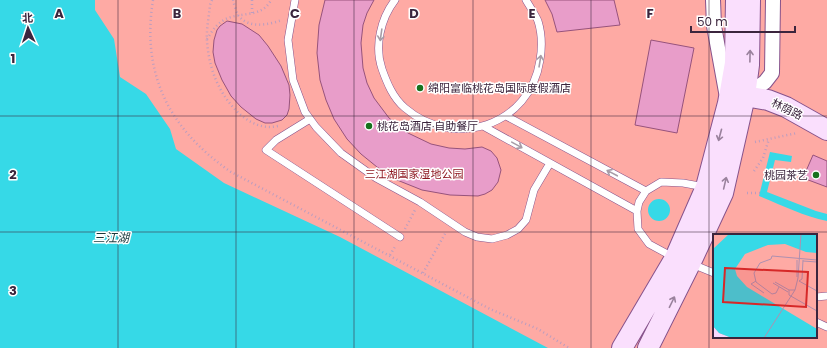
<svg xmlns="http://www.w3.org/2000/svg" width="827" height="348" font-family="Poppins,'Noto Sans SC',sans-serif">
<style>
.green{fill:#feaaa4;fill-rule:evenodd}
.water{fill:#36d9e7}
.building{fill:#e89dc9;stroke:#97537c}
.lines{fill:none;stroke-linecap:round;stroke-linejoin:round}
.lane-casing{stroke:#87538c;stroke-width:8}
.street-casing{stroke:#87538c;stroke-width:16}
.secondary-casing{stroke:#87538c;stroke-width:22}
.path{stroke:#bc9dbf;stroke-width:2.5;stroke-dasharray:1 3;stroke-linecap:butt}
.lane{stroke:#fff;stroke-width:7}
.street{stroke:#fff;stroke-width:14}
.secondary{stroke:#fadffd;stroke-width:20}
.oneway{stroke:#a79da8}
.oneway2{stroke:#9a829d}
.grid{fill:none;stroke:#3b253d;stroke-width:1;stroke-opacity:0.55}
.poi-dot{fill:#17711e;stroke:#fff;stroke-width:1.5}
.labels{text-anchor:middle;stroke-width:3;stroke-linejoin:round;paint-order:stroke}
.poi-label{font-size:11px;fill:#3b253d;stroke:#fff;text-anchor:start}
.street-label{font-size:11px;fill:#3b253d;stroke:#fff}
.park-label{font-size:11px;fill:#8d1720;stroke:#fff}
.water-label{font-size:12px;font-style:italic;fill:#18383b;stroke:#fff}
.inset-road{fill:none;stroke:#ae90b0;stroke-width:1}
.view{fill:#d62828;fill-opacity:0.15;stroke:#d62828;stroke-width:2}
.inset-edge{fill:none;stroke:#3b253d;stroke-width:2}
.grid-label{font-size:13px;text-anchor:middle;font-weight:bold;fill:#3b253d;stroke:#fff;stroke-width:3;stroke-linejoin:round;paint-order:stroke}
</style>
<rect width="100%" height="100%" fill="#fad7fd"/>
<!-- green -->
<path class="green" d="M 0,0 L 827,0 L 827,348 L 0,348 ZM 714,235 L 816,235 L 816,337 L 714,337 Z"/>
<!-- water -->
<path class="water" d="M 0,0 L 95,0 L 95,10 L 114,39 L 120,77 L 146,94 L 170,129 L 176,149 L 224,183 L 340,237 L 548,348 L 0,348 Z
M 770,152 L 792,156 L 791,162 L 775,160 L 767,192 L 816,211 L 827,214 L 827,221 C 803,216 781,205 759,196 Z
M648 210a11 11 0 1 1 22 0a11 11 0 1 1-22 0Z"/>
<!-- building -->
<path class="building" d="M 325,0 L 374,0 L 367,13 L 363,25 L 361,43 L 363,68 L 367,83 L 374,98 L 389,118 L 408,133 L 431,144 L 449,148 L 465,149 L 482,147 L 491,151 L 497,158 L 501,170 L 498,182 L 492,190 L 485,194 L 478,196 L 450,195 L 422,190 L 397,180 L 377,167 L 361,154 L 347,139 L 334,119 L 326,100 L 320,80 L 317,53 L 319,25 Z
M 545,0 L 614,0 L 620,25 L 557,32 L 552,14 Z
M 227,21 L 242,24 L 259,35 L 268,46 L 281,66 L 289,85 L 290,95 L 289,109 L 287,115 L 282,120 L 272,123 L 265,123 L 256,119 L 241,107 L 231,96 L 222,80 L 215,63 L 213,52 L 214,40 L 217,30 L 220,26 Z
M 651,40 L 694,48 L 677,133 L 635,125 Z
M 813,155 L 827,161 L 827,187 L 803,178 Z"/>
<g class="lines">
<!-- lane casing -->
<g class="lane-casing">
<path id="lane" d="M 295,0 L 288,40 L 293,80 L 305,112 L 316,127 L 341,153 L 376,178 L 420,202 L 465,232 L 477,237 L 492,239 L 507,235 L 518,229 L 526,220 L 534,190 L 550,163
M 395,0 C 381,18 374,46 382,69 C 387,83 393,98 405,108 C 454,150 530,126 540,60 C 542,48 542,34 538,21 C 535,14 530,7 526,0
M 506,116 L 646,191
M 310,119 L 276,140 L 266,150 L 400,237
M 483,126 L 637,211
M 675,258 L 649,244 L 638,229 L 637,211 L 639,202 L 646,191 L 661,182 L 683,183 L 705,187
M 692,264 L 714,273
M 816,297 L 827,296
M 816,322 L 827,327"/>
</g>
<!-- street casing -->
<g class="street-casing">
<path id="street" d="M 713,0 L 714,26 L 726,92
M 745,96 L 765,82 L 772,73 L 773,0"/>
</g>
<!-- secondary casing -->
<g class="secondary-casing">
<path id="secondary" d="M 745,96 L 768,100 L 786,107 L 827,130
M 622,348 L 675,258 L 706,187 L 728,103 L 735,63 L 736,0
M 648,348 L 690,264 L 723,193 L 745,96 L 749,65 L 750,0"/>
</g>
<!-- path -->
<path class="path" d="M 153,0 C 141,75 170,130 231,172 L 490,309 L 538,329 L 569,348
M 212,0 L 210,5 C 209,17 206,30 207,42 C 208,53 210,64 214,75 C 223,100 248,133 278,126
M 233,0 C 234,4 236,11 238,15 C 248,29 268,25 282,20
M 252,0 L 252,14
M 207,39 C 211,33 215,26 221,22 C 236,10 261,20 271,0
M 755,142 L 797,133
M 754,171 L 763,158 L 769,139
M 747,193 L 760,193
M 405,229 L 415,210
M 390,255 L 396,245
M 423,273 L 446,232"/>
<!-- lane -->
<use href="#lane" class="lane"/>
<!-- street -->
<use href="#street" class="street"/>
<!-- secondary -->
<use href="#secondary" class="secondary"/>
</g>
<!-- one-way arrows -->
<defs><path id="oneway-shaft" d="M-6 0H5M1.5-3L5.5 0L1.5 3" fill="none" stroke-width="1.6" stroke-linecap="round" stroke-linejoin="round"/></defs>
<g class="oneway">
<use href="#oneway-shaft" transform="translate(381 35) rotate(98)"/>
<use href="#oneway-shaft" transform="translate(540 61) rotate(-81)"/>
<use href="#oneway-shaft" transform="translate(517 145) rotate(29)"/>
<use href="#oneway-shaft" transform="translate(612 173) rotate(-152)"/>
</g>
<g class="oneway2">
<use href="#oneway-shaft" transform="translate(750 56) rotate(-89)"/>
<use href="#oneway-shaft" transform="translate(720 135) rotate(105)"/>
<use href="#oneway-shaft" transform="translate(725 183) rotate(-77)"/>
<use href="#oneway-shaft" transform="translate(672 302) rotate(-64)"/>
</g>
<!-- grid -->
<path class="grid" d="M 118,0 L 118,348M 236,0 L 236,348M 354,0 L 354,348M 473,0 L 473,348M 591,0 L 591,348M 709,0 L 709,348M 0,116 L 827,116M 0,232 L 827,232"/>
<!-- markers -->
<g class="poi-dot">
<circle cx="420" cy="88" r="4"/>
<circle cx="369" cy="126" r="4"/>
<circle cx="816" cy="175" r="4"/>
</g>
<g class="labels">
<!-- poi labels -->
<g class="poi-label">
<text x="428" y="92">绵阳富临桃花岛国际度假酒店</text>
<text x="377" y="130">桃花岛酒店·自助餐厅</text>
<text x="808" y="179" text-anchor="end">桃园茶艺</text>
</g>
<!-- street labels -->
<g class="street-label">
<text transform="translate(787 109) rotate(26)" y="4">林荫路</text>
</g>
<!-- park labels -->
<g class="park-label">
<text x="414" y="178">三江湖国家湿地公园</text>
</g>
<!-- water labels -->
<g class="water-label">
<text x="111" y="242">三江湖</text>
</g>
</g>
<!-- overview -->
<g transform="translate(713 234)">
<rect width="104" height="104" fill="#fad7fd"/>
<path d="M 0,0 L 104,0 L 104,104 L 19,104 L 6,99 L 0,92 Z" fill="#feaaa4"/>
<path d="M 16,0 L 104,0 L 104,19 L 93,18 L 72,10 L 55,11 L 32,20 L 22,35 L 24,42 L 34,53 L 104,95 L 104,104 L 19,104 L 6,99 L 0,92 L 0,15 Z" fill="#36d9e7"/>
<path class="inset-road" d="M 90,26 L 89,45 L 86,47 L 104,57M 90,27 L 104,28M 84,43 L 84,26M 43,47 L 38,50 L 51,59M 62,48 L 76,56M 60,49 L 75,58M 66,53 L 63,59 L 59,60 L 43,48 L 41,39 L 47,29 L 58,25 L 59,22 L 104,26M 82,56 L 76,56 L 76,61 L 104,77M 51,104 L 82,56 L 85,44 L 88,0"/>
<path class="view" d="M 12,34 L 95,38 L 93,73 L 10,68 Z"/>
<rect width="104" height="104" class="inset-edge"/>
</g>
<g class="grid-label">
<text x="59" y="18">A</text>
<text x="177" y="18">B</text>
<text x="295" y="18">C</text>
<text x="414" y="18">D</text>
<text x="532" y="18">E</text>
<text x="650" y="18">F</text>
<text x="13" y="63">1</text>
<text x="13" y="179">2</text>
<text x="13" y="295">3</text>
</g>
<!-- north arrow -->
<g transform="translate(28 28) rotate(357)" stroke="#ffffff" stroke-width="3" paint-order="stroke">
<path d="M0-3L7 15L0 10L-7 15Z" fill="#3b253d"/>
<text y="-6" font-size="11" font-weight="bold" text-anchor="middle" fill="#3b253d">北</text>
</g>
<!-- scale -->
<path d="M691 26v6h104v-6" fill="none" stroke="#3b253d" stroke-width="2"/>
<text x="697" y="26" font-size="12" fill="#3b253d" stroke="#ffffff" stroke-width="3" paint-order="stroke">50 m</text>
</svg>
